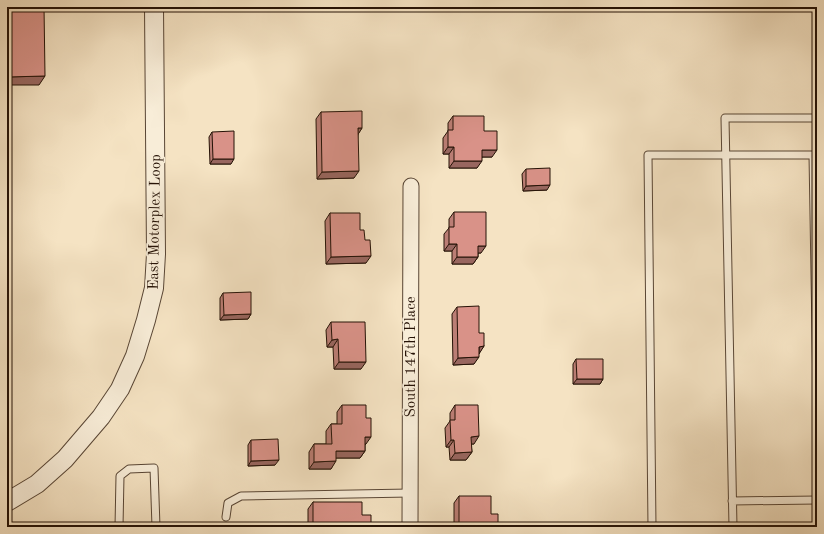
<svg xmlns="http://www.w3.org/2000/svg" width="824" height="534" font-family="'Old Standard TT',serif">
<style>
.lines{fill:none;stroke-linecap:round;stroke-linejoin:round}
.service-casing{stroke:#594635;stroke-width:9}
.minor-casing{stroke:#594635;stroke-width:17}
.tertiary-casing{stroke:#594635;stroke-width:20}
.service{stroke:#f8edd8;stroke-width:7}
.minor{stroke:#f8edd8;stroke-width:15}
.tertiary{stroke:#f8edd8;stroke-width:18}
.wall{fill:#bb7e75;stroke:#251206}
.shaded-wall{fill:#98665f;stroke:#251206}
.building{fill:#d99288;stroke:#251206}
.labels{text-anchor:middle;stroke-width:3.5;stroke-linejoin:round;paint-order:stroke}
.street-label{font-size:15px;fill:#251206;stroke:#f8edd8}
</style>
<rect width="100%" height="100%" fill="#f5e3c3"/>
<filter id="stains"><feTurbulence type="fractalNoise" baseFrequency=".005" numOctaves="4"/><feColorMatrix values="0 0 0 0 .2 0 0 0 0 .09 0 0 0 0 .02 0 0 0 .5 -.17"/></filter>
<radialGradient id="worn" r=".72"><stop offset=".6" stop-color="#630" stop-opacity="0"/><stop offset="1" stop-color="#630" stop-opacity=".3"/></radialGradient>
<g class="lines">
<!-- service casing -->
<g class="service-casing">
<path id="service" d="M 732,501 L 817,500
M 226,517 L 228,503 L 241,496 L 410,493
M 119,527 L 120,476 L 129,469 L 154,468 L 156,527
M 652,527 L 648,155 L 813,155 L 817,394
M 733,527 L 725,118 L 817,118"/>
</g>
<!-- minor casing -->
<g class="minor-casing">
<path id="minor" d="M 410,527 L 411,186"/>
</g>
<!-- tertiary casing -->
<g class="tertiary-casing">
<path id="tertiary" d="M 7,502 L 37,484 L 65,459 L 101,417 L 120,389 L 135,356 L 146,320 L 154,288 L 156,254 L 154,7"/>
</g>
<!-- service -->
<use href="#service" class="service"/>
<!-- minor -->
<use href="#minor" class="minor"/>
<!-- tertiary -->
<use href="#tertiary" class="tertiary"/>
</g>
<!-- wall -->
<path class="wall" d="M 321,112 L 362,128 L 358,134 L 354,178 L 317,179 L 316,119 Z
M 453,116 L 484,131 L 492,157 L 482,157 L 477,168 L 449,168 L 449,154 L 443,154 L 443,138 L 448,131 L 448,123 Z
M 212,132 L 231,164 L 210,164 L 209,137 Z
M 526,169 L 547,190 L 523,191 L 522,174 Z
M 454,212 L 481,253 L 478,253 L 478,257 L 473,264 L 452,264 L 452,251 L 444,251 L 444,234 L 449,228 L 449,219 Z
M 330,213 L 360,230 L 366,263 L 326,264 L 325,221 Z
M 223,293 L 251,314 L 248,319 L 220,320 L 220,298 Z
M 457,307 L 479,333 L 484,346 L 479,353 L 474,364 L 453,365 L 452,314 Z
M 331,322 L 361,369 L 334,369 L 333,347 L 327,347 L 326,330 Z
M 576,359 L 603,379 L 600,384 L 573,384 L 573,364 Z
M 342,405 L 366,444 L 365,445 L 365,451 L 360,458 L 336,458 L 331,469 L 309,469 L 309,452 L 314,444 L 326,444 L 326,431 L 331,424 L 337,424 L 337,412 Z
M 455,405 L 474,444 L 471,444 L 472,452 L 466,460 L 450,460 L 449,447 L 446,447 L 445,428 L 450,421 L 450,413 Z
M 251,440 L 275,465 L 248,466 L 248,445 Z
M 459,496 L 491,514 L 498,527 L 454,527 L 454,503 Z
M 313,502 L 362,515 L 371,527 L 308,527 L 308,509 Z"/>
<!-- shaded-wall -->
<path class="shaded-wall" d="M 45,76 L 39,85 L 7,85 L 7,77 Z
M 358,128 L 362,128 L 357,136 Z
M 448,147 L 454,147 L 449,154 L 443,154 Z
M 482,150 L 497,150 L 492,157 L 477,157 Z
M 213,159 L 234,159 L 231,164 L 210,164 Z
M 454,161 L 482,161 L 477,168 L 449,168 Z
M 359,171 L 354,178 L 317,179 L 322,172 Z
M 550,185 L 547,190 L 523,191 L 526,186 Z
M 449,244 L 457,244 L 452,251 L 444,251 Z
M 478,246 L 486,246 L 481,253 L 473,253 Z
M 371,256 L 366,263 L 326,264 L 331,257 Z
M 457,257 L 478,257 L 473,264 L 452,264 Z
M 251,314 L 248,319 L 220,320 L 224,315 Z
M 338,339 L 333,347 L 327,347 L 332,340 Z
M 484,346 L 479,354 L 479,347 Z
M 479,357 L 474,364 L 453,365 L 458,358 Z
M 339,362 L 366,362 L 361,369 L 334,369 Z
M 577,379 L 603,379 L 600,384 L 573,384 Z
M 479,436 L 474,444 L 466,444 L 471,437 Z
M 365,437 L 371,437 L 366,444 L 360,445 Z
M 451,440 L 454,440 L 449,447 L 446,447 Z
M 336,451 L 365,451 L 360,458 L 331,458 Z
M 472,452 L 466,460 L 450,460 L 455,453 Z
M 279,460 L 275,465 L 248,466 L 251,461 Z
M 336,461 L 331,469 L 309,469 L 314,462 Z"/>
<!-- building -->
<path class="building" d="M 7,7 L 44,7 L 45,76 L 7,77 Z
M 362,111 L 362,128 L 358,128 L 359,171 L 322,172 L 321,112 Z
M 453,116 L 484,116 L 484,131 L 497,131 L 497,150 L 482,150 L 482,161 L 454,161 L 454,147 L 448,147 L 448,130 L 453,130 Z
M 234,131 L 234,159 L 213,159 L 212,132 Z
M 550,168 L 550,185 L 526,186 L 526,169 Z
M 454,212 L 486,212 L 486,246 L 478,246 L 478,257 L 457,257 L 457,244 L 449,244 L 449,227 L 454,227 Z
M 330,213 L 360,213 L 360,230 L 364,230 L 365,240 L 370,240 L 371,256 L 331,257 Z
M 7,244 L 8,331 L 7,331 Z
M 251,292 L 251,314 L 224,315 L 223,293 Z
M 479,306 L 479,333 L 484,333 L 484,346 L 479,347 L 479,357 L 458,358 L 457,307 Z
M 331,322 L 365,322 L 366,362 L 339,362 L 338,339 L 332,340 Z
M 576,359 L 603,359 L 603,379 L 577,379 Z
M 342,405 L 366,405 L 366,418 L 371,418 L 371,437 L 365,437 L 365,451 L 336,451 L 336,461 L 314,462 L 314,444 L 332,444 L 331,424 L 342,424 Z
M 455,405 L 478,405 L 479,436 L 471,437 L 472,452 L 455,453 L 454,440 L 451,440 L 450,420 L 455,420 Z
M 278,439 L 279,460 L 251,461 L 251,440 Z
M 459,496 L 491,496 L 491,514 L 498,514 L 498,527 L 459,527 Z
M 313,502 L 362,502 L 362,515 L 371,515 L 371,527 L 313,527 Z
M 214,525 L 241,525 L 241,527 L 214,527 Z
M 619,525 L 619,527 L 579,527 L 579,526 Z"/>
<g class="labels">
<!-- street labels -->
<g class="street-label">
<text transform="translate(154 222) rotate(-89)" y="5">East Motorplex Loop</text>
<text transform="translate(410 357) rotate(-90)" y="5">South 147th Place</text>
</g>
</g>
<!-- margin -->
<rect width="824" height="534" fill="none" stroke="#f5e3c3" stroke-width="24"/>
<rect x="8" y="8" width="808" height="518" fill="none" stroke="#251206" stroke-width="2"/>
<rect x="12" y="12" width="800" height="510" fill="none" stroke="#251206"/>
<rect width="100%" height="100%" filter="url(#stains)"/>
<rect width="100%" height="100%" fill="url(#worn)"/>
</svg>
